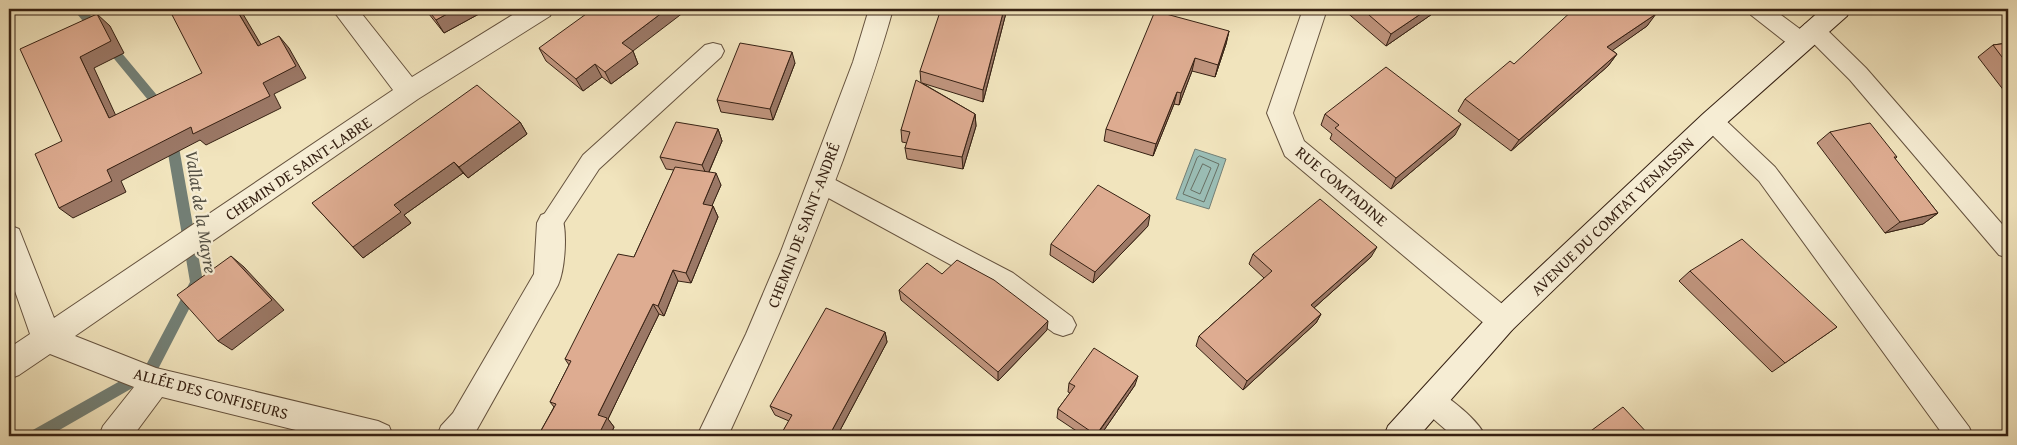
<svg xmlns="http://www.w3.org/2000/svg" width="2017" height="445" font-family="'Gentium Book Plus',serif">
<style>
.water{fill:#9bbeb6;stroke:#737f75}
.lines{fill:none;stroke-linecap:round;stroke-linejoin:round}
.shore{stroke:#687064;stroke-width:1}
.stream{fill:#737f75;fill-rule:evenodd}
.service-casing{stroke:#65523e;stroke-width:2}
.minor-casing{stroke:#65523e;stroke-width:2}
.secondary-casing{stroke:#362113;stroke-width:2}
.service{fill:#f6edd4;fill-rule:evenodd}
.minor{fill:#f6edd4;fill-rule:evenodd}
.secondary{fill:#f6edd4;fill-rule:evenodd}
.wall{fill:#bf947d;stroke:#362113}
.shaded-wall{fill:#9b7866;stroke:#362113}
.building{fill:#deac91;stroke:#362113}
.labels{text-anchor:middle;stroke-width:4.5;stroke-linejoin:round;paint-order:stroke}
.street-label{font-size:16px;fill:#362113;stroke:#f6edd4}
.water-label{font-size:18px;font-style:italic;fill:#545044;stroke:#f6edd4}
</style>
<rect width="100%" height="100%" fill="#f1e4bd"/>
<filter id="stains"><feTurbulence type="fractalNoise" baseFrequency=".004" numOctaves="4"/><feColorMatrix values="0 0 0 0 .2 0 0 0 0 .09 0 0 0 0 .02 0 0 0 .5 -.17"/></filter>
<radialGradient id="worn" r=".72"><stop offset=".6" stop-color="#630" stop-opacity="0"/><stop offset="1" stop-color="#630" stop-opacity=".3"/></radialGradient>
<!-- water -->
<path class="water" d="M 1195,149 L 1226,159 L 1209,209 L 1176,199 Z"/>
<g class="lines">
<!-- shore -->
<path class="shore" d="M 1200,156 L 1219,164 L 1204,202 L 1183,194 L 1197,158 Z
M 1203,164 L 1211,168 L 1200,194 L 1191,190 Z"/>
<!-- stream -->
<path class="stream" d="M 73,9 L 85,9 L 166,106 L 168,109 L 166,112 L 158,112 Z
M 171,131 L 175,133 L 177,136 L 203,282 L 155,375 L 49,436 L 29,436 L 31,431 L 145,367 L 190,282 L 165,136 L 167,133 Z"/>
<!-- service casing -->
<g class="service-casing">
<path id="service" d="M 1748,9 L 1773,9 L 1804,32 L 1802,30 L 1805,24 L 1813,22 L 1821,24 L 1866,68 L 2008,231 L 2008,258 L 1999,255 L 1850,80 L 1812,42 L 1809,48 L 1801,50 L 1793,48 L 1751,15 Z
M 713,43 L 721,45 L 724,51 L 721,57 L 599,169 L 559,230 L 551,233 L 543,230 L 539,223 L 543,216 L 583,155 L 705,45 Z
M 1712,112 L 1720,115 L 1775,167 L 1969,427 L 1973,436 L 1944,436 L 1759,181 L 1704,127 L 1701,121 L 1704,115 Z
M 820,172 L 1013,273 L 1072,317 L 1076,325 L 1072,333 L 1063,336 L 1054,333 L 995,289 L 812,189 L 808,182 L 812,175 Z
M 1432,389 C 1448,395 1479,421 1485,436 L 1453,436 L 1423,410 L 1419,401 L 1423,392 Z"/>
</g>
<!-- minor casing -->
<g class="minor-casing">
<path id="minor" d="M 332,9 L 358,9 L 412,77 L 522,9 L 553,9 L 550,16 L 418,99 L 75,336 L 156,368 L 378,421 L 389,426 L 393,436 L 320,436 L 162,397 L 133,436 L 99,436 L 103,426 L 134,387 L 50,354 L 19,375 L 9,379 L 9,348 L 30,334 L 9,274 L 9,225 L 19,229 L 54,318 L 393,90 Z
M 869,9 L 893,9 C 879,60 861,110 843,160 C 808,254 770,345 728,436 L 697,436 L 746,334 L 780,254 L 853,62 Z
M 1303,9 L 1327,9 L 1293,113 L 1304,141 L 1512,312 L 1516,321 L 1512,330 L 1502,334 L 1492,330 L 1285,156 L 1267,113 Z
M 551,211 L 561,215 C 568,229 565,270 558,285 L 475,433 L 472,436 L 437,436 L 441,426 L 453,413 L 534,274 L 537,223 L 541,215 Z"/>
</g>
<!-- secondary casing -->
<g class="secondary-casing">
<path id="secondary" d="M 1822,9 L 1850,9 L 1847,16 L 1721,128 L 1512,330 L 1419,436 L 1384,436 L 1388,426 L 1492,312 L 1703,114 Z"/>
</g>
<!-- service -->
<use href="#service" class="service"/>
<!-- minor -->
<use href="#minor" class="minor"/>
<!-- secondary -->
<use href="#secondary" class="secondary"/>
</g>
<!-- wall -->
<path class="wall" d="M 425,9 L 488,9 L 444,33 Z
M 1007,9 L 983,102 L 922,83 L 975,114 L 976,126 L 963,169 L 907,159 L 905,148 L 907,143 L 902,142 L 901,130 L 921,83 L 920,71 Z
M 1344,9 L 1437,9 L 1435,12 L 1386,46 L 1344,10 Z
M 1655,13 L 1647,26 L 1612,50 L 1617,54 L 1608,66 L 1511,151 L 1458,111 L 1465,99 Z
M 1229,31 L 1226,44 L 1215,77 L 1192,71 L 1179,105 L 1174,104 L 1153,156 L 1104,141 L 1106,129 Z
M 2008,43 L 2008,96 L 1978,57 L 1993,45 Z
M 539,48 L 633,51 L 638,64 L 611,84 L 602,77 L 583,91 L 546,61 Z
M 795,63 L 773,120 L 721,112 L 717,100 Z
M 1325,114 L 1455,135 L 1391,189 L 1330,139 L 1332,134 L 1321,125 Z
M 520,122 L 527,134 L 468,178 L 463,173 L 404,215 L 411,223 L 363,258 L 312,203 Z
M 718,129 L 722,141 L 709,172 L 721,185 L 712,205 L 713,206 L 718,217 L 691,283 L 678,281 L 664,316 L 659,314 L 608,419 L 614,427 L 610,436 L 538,436 L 554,407 L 550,402 L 569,365 L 565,359 L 634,257 L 674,170 L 666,169 L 660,157 Z
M 1830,132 L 1897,157 L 1895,159 L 1938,213 L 1923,224 L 1885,233 L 1817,143 Z
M 1148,226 L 1093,283 L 1050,255 L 1051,244 Z
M 1253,254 L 1371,257 L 1314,308 L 1321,314 L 1316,323 L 1243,390 L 1196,346 L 1199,336 L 1264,278 L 1249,264 Z
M 1690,271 L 1837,327 L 1772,372 L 1679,281 Z
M 942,274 L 1047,330 L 998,381 L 901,300 L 899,290 Z
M 885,332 L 887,342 L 837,436 L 780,436 L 789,421 L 775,415 L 770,406 Z
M 1069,383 L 1135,385 L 1100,436 L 1084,436 L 1057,418 L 1058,409 L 1070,393 L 1068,392 Z"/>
<!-- shaded-wall -->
<path class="shaded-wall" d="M 236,9 L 240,9 L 269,58 L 258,46 Z
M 456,9 L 488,9 L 444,33 L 436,20 Z
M 667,9 L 688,9 L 633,51 L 638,64 L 611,84 L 605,72 L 622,43 Z
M 1004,9 L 1007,9 L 983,102 L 983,90 Z
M 1428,9 L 1437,9 L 1435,12 L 1386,46 L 1391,34 Z
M 1652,9 L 1661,9 L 1642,22 Z
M 97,14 L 110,26 L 124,53 L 94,68 L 122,129 L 109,118 L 80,57 Z
M 1656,14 L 1647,26 L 1599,60 L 1607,47 Z
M 1229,31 L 1226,44 L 1215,77 L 1218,65 Z
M 279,36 L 289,48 L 306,78 L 274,94 L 281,108 L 206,145 L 200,140 L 121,181 L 126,192 L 73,218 L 59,208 L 107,170 L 263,83 Z
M 792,52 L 795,63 L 773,120 L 770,109 Z
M 1617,54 L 1608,66 L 1511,151 L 1519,140 Z
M 1195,58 L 1192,71 L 1179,105 L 1181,93 Z
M 595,64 L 602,77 L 583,91 L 576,79 Z
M 1177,92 L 1174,104 L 1153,156 L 1156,144 Z
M 975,114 L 976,126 L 963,169 L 962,157 Z
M 520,122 L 527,134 L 468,178 L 459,167 Z
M 1461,124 L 1455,135 L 1391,189 L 1396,178 Z
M 718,129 L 722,141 L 707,176 L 702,165 Z
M 454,162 L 463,173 L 404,215 L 411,223 L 363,258 L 353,247 L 394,205 Z
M 716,173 L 721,185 L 708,215 L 703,204 Z
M 713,206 L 718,217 L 691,283 L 686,273 Z
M 1938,213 L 1923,224 L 1885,233 L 1900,222 Z
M 1150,215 L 1148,226 L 1093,283 L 1095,272 Z
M 1377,247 L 1371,257 L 1306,315 L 1311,305 Z
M 231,256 L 244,267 L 284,310 L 232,350 L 218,341 Z
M 673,270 L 678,281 L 664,316 L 658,306 Z
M 653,304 L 659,314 L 608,419 L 614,427 L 610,436 L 598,436 L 598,415 Z
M 1321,314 L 1316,323 L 1243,390 L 1247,381 Z
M 1048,321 L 1047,330 L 998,381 L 998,372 Z
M 885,332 L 887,342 L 837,436 L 829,436 Z
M 1138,376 L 1135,385 L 1100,436 L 1096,436 Z"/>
<!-- building -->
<path class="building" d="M 169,9 L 236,9 L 258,46 L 279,36 L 296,66 L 263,83 L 270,96 L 193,134 L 191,127 L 107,170 L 112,181 L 59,208 L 35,154 L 62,141 L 20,49 L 97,14 L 111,41 L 80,57 L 109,118 L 202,73 Z
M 427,9 L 456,9 L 436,20 Z
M 593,9 L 667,9 L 622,43 L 633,51 L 605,72 L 595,64 L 576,79 L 539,48 Z
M 941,9 L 1004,9 L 983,90 L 920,71 Z
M 1362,9 L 1428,9 L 1391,34 Z
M 1574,9 L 1652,9 L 1651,9 L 1656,14 L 1607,47 L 1617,54 L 1519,140 L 1465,99 L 1510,61 L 1514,64 Z
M 1155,11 L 1229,31 L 1218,65 L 1195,58 L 1181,93 L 1177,92 L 1156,144 L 1106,129 Z
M 740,43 L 792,52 L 770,109 L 717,100 Z
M 2008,43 L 2008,65 L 1993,45 Z
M 1386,67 L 1461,124 L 1396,178 L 1335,128 L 1339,125 L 1325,114 Z
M 916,80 L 975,114 L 962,157 L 905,148 L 910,132 L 901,130 Z
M 477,85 L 520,122 L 459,167 L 454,162 L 394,205 L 401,212 L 353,247 L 312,203 Z
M 676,122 L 718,129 L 702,165 L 660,157 Z
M 1870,123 L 1897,157 L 1894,157 L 1938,213 L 1900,222 L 1830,132 Z
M 675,167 L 716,173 L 703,204 L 713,206 L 686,273 L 673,270 L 658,306 L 653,304 L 598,415 L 607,418 L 598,436 L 538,436 L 556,404 L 550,402 L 571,361 L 565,359 L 618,254 L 634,257 Z
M 1098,185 L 1150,215 L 1095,272 L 1051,244 Z
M 1320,199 L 1377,247 L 1311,305 L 1321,314 L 1247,381 L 1199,336 L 1272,271 L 1253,254 Z
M 1742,239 L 1837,327 L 1785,363 L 1690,271 Z
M 231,256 L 272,300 L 218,341 L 177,295 Z
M 957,260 L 994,280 L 1048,321 L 998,372 L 899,290 L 927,263 L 942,274 Z
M 826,308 L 885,332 L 829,436 L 780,436 L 792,415 L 770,406 Z
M 1094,348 L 1138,376 L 1096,435 L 1058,409 L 1075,386 L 1069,383 Z
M 1623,407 L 1650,436 L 1584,436 Z
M 150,433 L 158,436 L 148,436 Z"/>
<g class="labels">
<!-- street labels -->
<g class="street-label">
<text transform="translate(298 168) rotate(-34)" y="6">CHEMIN DE SAINT-LABRE</text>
<text transform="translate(1342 186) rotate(40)" y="6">RUE COMTADINE</text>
<text transform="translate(1612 216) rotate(-44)" y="6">AVENUE DU COMTAT VENAISSIN</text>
<text transform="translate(803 225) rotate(-69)" y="6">CHEMIN DE SAINT-ANDRÉ</text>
<text transform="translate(211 393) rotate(15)" y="6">ALLÉE DES CONFISEURS</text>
</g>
<!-- water labels -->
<g class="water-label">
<text transform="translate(201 212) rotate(81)" y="6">Vallat de la Mayre</text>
</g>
</g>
<!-- margin -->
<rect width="2017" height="445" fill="none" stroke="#f1e4bd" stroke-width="30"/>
<rect x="10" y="10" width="1997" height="425" fill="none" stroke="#362113" stroke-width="2.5"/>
<rect x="15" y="15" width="1987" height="415" fill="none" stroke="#362113"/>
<rect width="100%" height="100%" filter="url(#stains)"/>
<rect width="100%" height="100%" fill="url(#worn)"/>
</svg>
